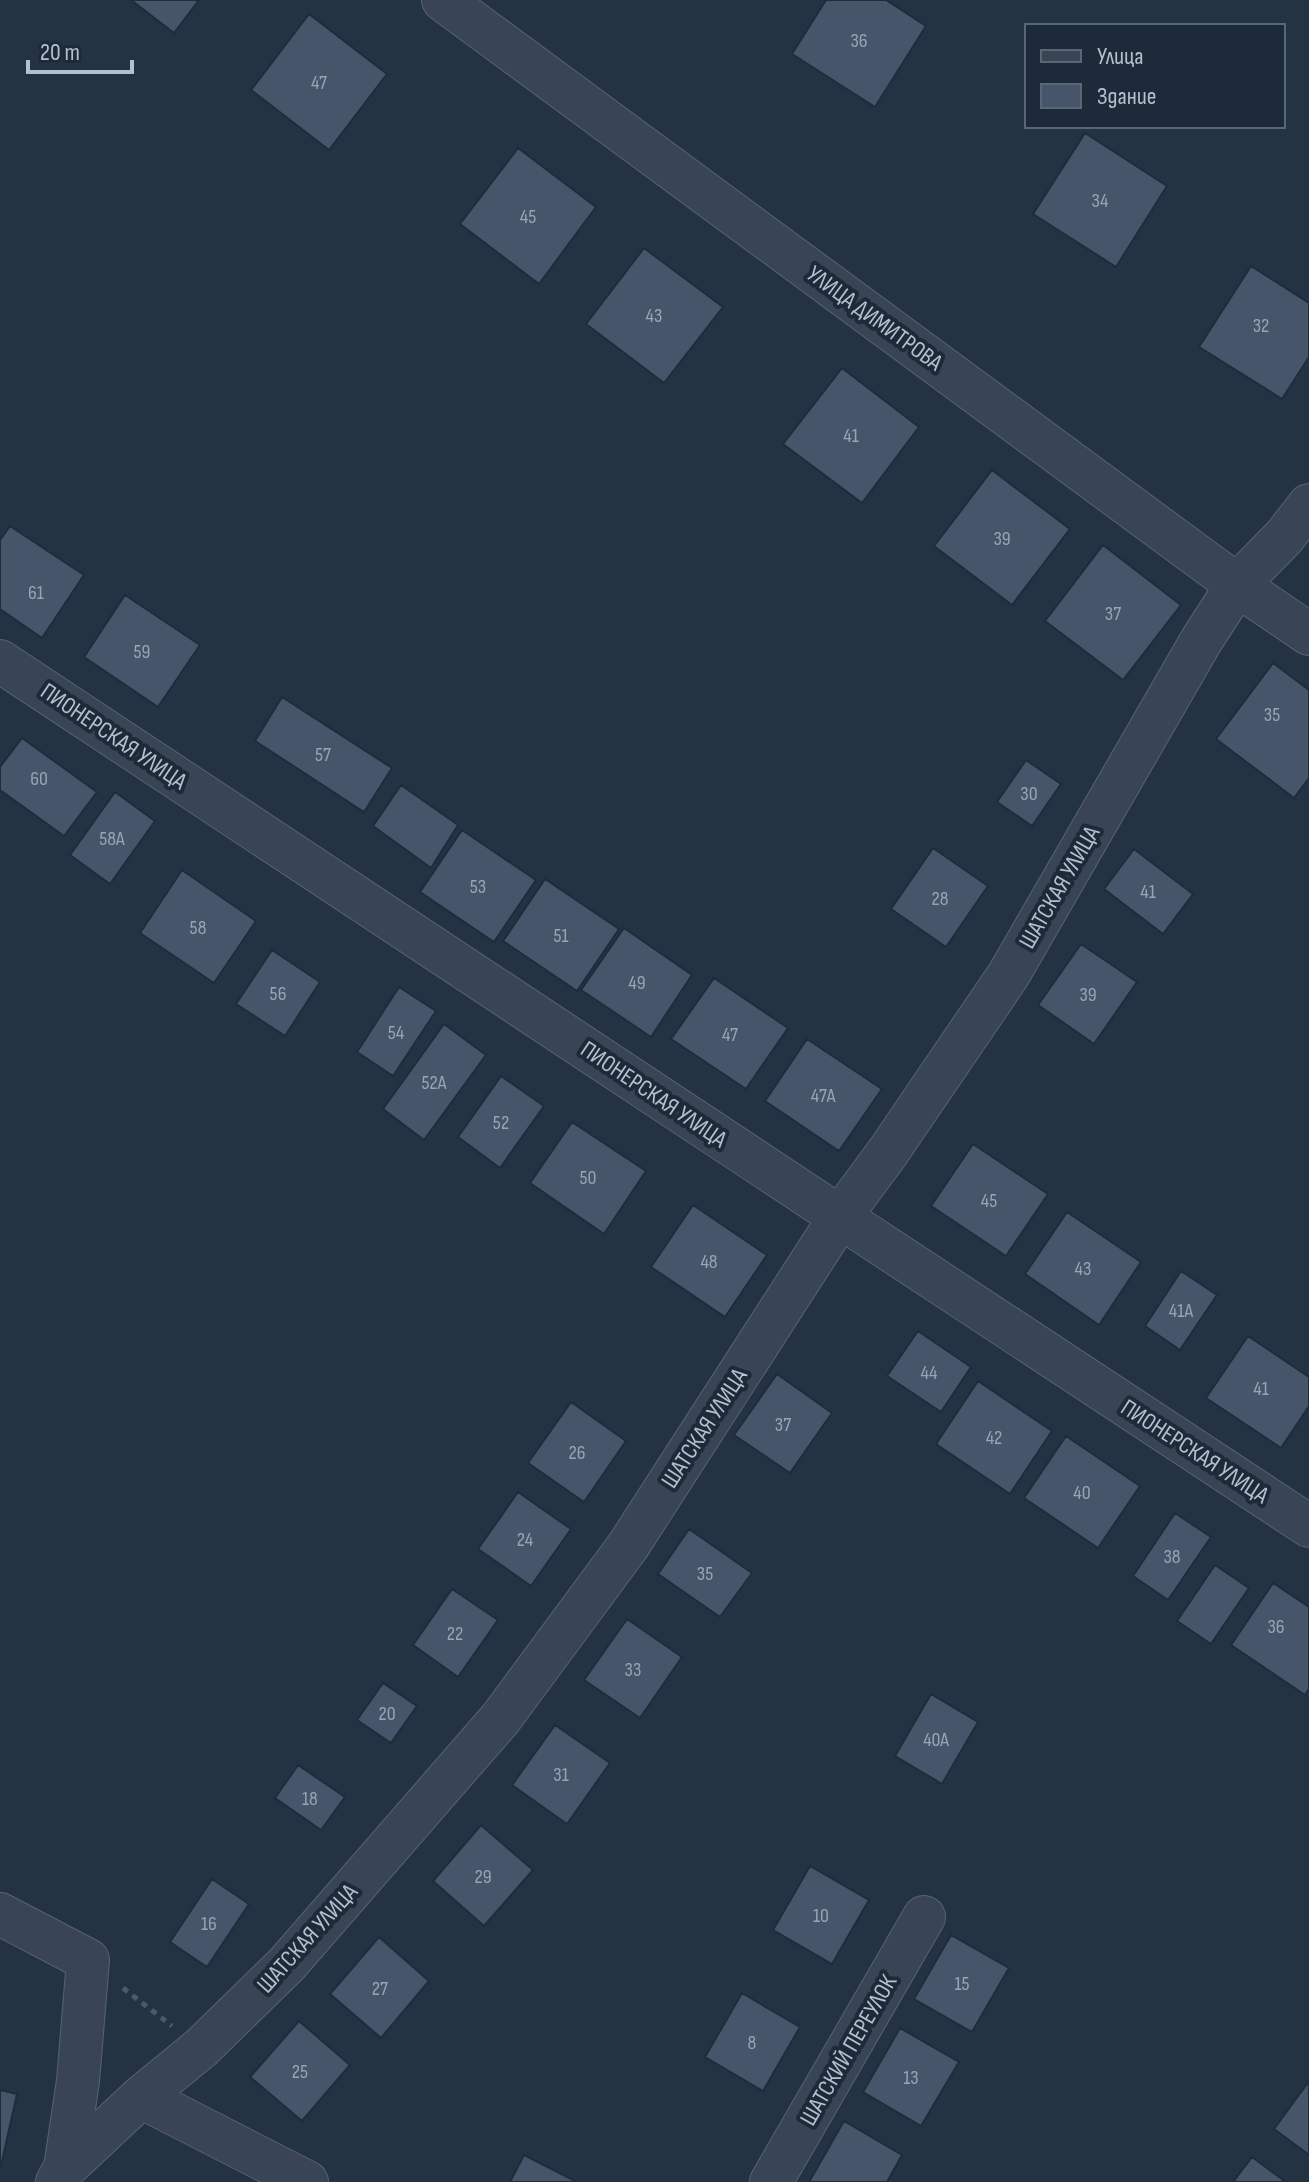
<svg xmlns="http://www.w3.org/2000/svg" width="1309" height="2182" font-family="'Sofia Sans Condensed',sans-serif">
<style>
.building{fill:#465569;stroke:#202c3b;stroke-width:2}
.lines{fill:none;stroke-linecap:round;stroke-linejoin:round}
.street-casing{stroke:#576371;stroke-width:44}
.path{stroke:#455f61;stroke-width:5;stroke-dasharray:6 6;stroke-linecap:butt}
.street{stroke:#394554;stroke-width:42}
.labels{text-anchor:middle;stroke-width:8;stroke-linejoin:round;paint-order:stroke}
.number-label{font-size:20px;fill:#9aa5b4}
.street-label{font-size:24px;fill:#b6c0cd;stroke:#1d2a39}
</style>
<rect width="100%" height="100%" fill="#243344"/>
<!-- building -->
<path class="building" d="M 131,0 L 199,0 L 174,33 Z
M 826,0 L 886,0 L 926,26 L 875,107 L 792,54 Z
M 309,14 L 387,74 L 329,150 L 251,90 Z
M 1085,133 L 1167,186 L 1116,267 L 1033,214 Z
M 518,148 L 596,207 L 539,284 L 460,224 Z
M 644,248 L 723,307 L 664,383 L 586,324 Z
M 1251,266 L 1309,303 L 1309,357 L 1282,399 L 1199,347 Z
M 842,368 L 919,427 L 862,503 L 783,444 Z
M 992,470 L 1070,529 L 1012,605 L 934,546 Z
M 10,526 L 84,575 L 42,638 L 0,609 L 0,540 Z
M 1103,545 L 1181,605 L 1123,680 L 1045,621 Z
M 125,595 L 200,645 L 158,707 L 84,657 Z
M 1273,663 L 1309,690 L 1309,778 L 1294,798 L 1216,739 Z
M 282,697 L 392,768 L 364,812 L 255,741 Z
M 22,738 L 97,792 L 64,836 L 0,790 L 0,767 Z
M 1026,760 L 1061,784 L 1032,826 L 997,802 Z
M 401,785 L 458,825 L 431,868 L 373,826 Z
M 115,792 L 155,821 L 110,884 L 70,855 Z
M 462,830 L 536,880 L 494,942 L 420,892 Z
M 933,848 L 988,886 L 946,947 L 891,909 Z
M 1134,849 L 1193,894 L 1163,934 L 1104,889 Z
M 182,870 L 256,921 L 214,983 L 140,933 Z
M 545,879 L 619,929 L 577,991 L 503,941 Z
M 624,928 L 692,975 L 651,1037 L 581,990 Z
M 1081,944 L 1137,982 L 1094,1044 L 1038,1005 Z
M 272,950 L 320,982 L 285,1036 L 236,1004 Z
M 714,978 L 788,1028 L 746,1089 L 671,1039 Z
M 399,987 L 436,1011 L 393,1076 L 357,1052 Z
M 444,1024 L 486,1055 L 424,1140 L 383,1109 Z
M 807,1039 L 882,1089 L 839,1151 L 765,1101 Z
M 501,1076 L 544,1106 L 500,1168 L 458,1137 Z
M 572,1122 L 646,1171 L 604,1234 L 530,1183 Z
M 973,1144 L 1048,1194 L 1006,1256 L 931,1206 Z
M 693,1205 L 767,1255 L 725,1317 L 651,1267 Z
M 1067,1212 L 1141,1262 L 1099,1325 L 1025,1274 Z
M 1181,1271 L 1217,1295 L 1180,1350 L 1145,1326 Z
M 918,1331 L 971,1367 L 941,1412 L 887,1376 Z
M 1248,1336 L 1309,1377 L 1309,1406 L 1281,1448 L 1206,1398 Z
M 777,1374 L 832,1413 L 790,1473 L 734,1435 Z
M 978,1381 L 1052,1431 L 1010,1494 L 936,1444 Z
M 571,1402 L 626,1441 L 584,1502 L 528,1463 Z
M 1066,1436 L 1140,1486 L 1098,1548 L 1024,1498 Z
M 518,1492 L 571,1529 L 531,1586 L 478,1549 Z
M 1175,1513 L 1211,1537 L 1168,1600 L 1133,1576 Z
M 689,1529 L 752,1573 L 720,1617 L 658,1574 Z
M 1215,1565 L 1249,1588 L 1211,1644 L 1177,1621 Z
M 1273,1583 L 1309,1607 L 1309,1689 L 1305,1695 L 1231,1645 Z
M 452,1589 L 498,1620 L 458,1677 L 413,1645 Z
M 627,1619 L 682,1657 L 640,1718 L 584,1680 Z
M 383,1683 L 417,1706 L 391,1743 L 357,1720 Z
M 931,1694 L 978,1722 L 942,1784 L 895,1756 Z
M 555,1725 L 610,1763 L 567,1824 L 512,1785 Z
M 298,1765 L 345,1797 L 321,1830 L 275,1798 Z
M 481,1825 L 533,1870 L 484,1926 L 433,1881 Z
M 810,1866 L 869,1900 L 832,1964 L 773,1930 Z
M 212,1879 L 249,1904 L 207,1967 L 170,1942 Z
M 951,1935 L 1009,1968 L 972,2032 L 914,1999 Z
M 379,1937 L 429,1981 L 381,2038 L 330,1994 Z
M 742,1993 L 800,2027 L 763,2091 L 705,2057 Z
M 299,2021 L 350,2065 L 302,2121 L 250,2077 Z
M 900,2028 L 959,2062 L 921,2126 L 863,2092 Z
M 1309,2081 L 1309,2155 L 1274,2129 Z
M 0,2090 L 17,2094 L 1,2166 L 0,2166 Z
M 844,2121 L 902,2155 L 887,2182 L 809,2182 Z
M 524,2155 L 577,2182 L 510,2182 Z
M 1252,2157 L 1286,2182 L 1233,2182 Z"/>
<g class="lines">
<!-- street casing -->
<g class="street-casing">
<path id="street" d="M 443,0 L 1237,585 L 1309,634
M 0,661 L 840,1217 L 1309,1526
M 0,1914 L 88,1960 L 78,2081 L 65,2168
M 141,2097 L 307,2182
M 57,2182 L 65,2168 L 141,2097 L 201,2048 L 287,1964 L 501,1718 L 628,1546 L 840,1217 L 888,1152 L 1009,974 L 1201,641 L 1237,585 L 1284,537 L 1309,505
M 771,2182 L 924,1917"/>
</g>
<!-- path -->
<path class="path" d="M 123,1988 L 172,2026"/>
<!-- street -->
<use href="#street" class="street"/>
</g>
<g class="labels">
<!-- number labels -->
<g class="number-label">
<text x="859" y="47">36</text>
<text x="319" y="89">47</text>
<text x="1100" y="207">34</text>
<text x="528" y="223">45</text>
<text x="654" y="322">43</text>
<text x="1261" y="332">32</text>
<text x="851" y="442">41</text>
<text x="1002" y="545">39</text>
<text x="36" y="599">61</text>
<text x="1113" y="620">37</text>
<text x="142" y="658">59</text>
<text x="1272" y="721">35</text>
<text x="323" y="761">57</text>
<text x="39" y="785">60</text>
<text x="1029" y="800">30</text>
<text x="112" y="845">58А</text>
<text x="478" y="893">53</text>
<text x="1148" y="898">41</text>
<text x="940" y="905">28</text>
<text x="198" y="934">58</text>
<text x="561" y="942">51</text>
<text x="637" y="989">49</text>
<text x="278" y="1000">56</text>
<text x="1088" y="1001">39</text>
<text x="396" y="1039">54</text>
<text x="730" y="1041">47</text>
<text x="434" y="1089">52А</text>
<text x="823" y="1102">47А</text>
<text x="501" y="1129">52</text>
<text x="588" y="1184">50</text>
<text x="989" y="1207">45</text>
<text x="709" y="1268">48</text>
<text x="1083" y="1275">43</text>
<text x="1181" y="1317">41А</text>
<text x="929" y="1379">44</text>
<text x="1261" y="1395">41</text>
<text x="783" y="1431">37</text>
<text x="994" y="1444">42</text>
<text x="577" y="1459">26</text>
<text x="1082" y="1499">40</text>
<text x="525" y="1546">24</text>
<text x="1172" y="1563">38</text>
<text x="705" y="1580">35</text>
<text x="1276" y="1633">36</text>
<text x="455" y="1640">22</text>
<text x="633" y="1676">33</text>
<text x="387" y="1720">20</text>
<text x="936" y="1746">40А</text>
<text x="561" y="1781">31</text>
<text x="310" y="1805">18</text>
<text x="483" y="1883">29</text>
<text x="821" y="1922">10</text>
<text x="209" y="1930">16</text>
<text x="962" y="1990">15</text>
<text x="380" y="1995">27</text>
<text x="752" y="2049">8</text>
<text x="300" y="2078">25</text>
<text x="911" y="2084">13</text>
</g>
<!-- street labels -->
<g class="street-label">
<text transform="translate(875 318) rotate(36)" y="8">УЛИЦА ДИМИТРОВА</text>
<text transform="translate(114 736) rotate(34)" y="8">ПИОНЕРСКАЯ УЛИЦА</text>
<text transform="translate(1059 887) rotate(-60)" y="8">ШАТСКАЯ УЛИЦА</text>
<text transform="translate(654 1094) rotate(34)" y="8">ПИОНЕРСКАЯ УЛИЦА</text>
<text transform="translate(704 1428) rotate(-57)" y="8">ШАТСКАЯ УЛИЦА</text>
<text transform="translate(1195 1451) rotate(33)" y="8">ПИОНЕРСКАЯ УЛИЦА</text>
<text transform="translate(307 1938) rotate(-48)" y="8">ШАТСКАЯ УЛИЦА</text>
<text transform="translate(848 2050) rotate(-60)" y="8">ШАТСКИЙ ПЕРЕУЛОК</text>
</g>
</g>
<!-- legend -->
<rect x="1025" y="24" width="260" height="104" fill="#1d2a39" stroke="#5a6674" stroke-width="2"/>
<rect x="1041" y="50" width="40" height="12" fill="#394554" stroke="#5a6674" stroke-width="2"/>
<text x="1097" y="64" font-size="24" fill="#b6c0cd">Улица</text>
<rect x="1041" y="84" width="40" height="24" fill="#465569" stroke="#5a6674" stroke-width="2"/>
<text x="1097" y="104" font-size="24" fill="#b6c0cd">Здание</text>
<!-- scale -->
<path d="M28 60v12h104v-12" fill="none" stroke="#b6c0cd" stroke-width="4"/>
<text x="40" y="60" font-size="24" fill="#b6c0cd" stroke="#1d2a39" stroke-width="6" paint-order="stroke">20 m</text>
</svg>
